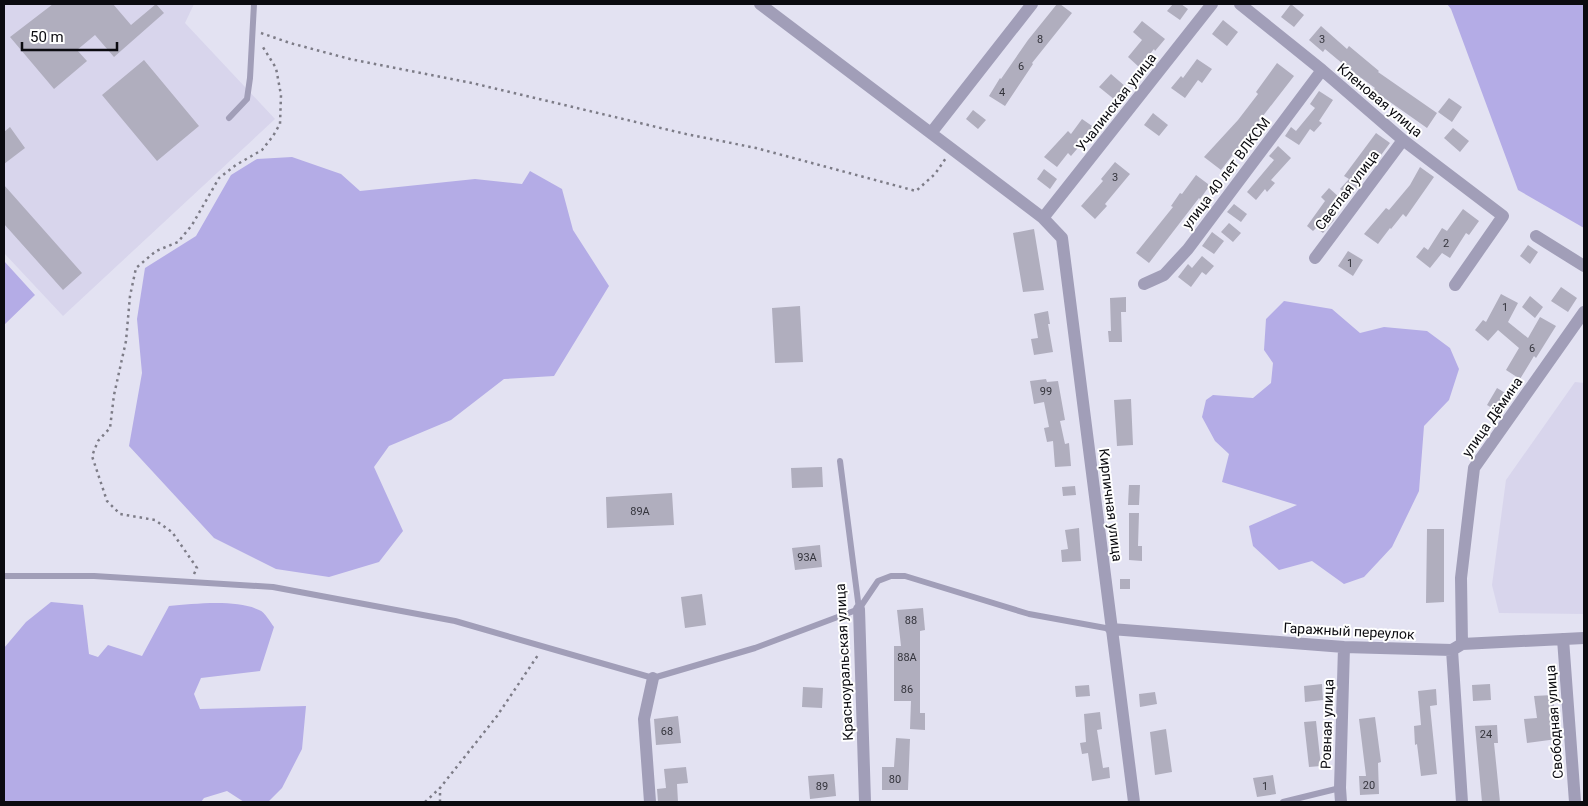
<svg xmlns="http://www.w3.org/2000/svg" width="1588" height="806" font-family="Roboto,sans-serif">
<style>
.built{fill:#d8d5ec}
.water{fill:#b4ace6}
.building{fill:#b0aebe}
.lines{fill:none;stroke-linecap:round;stroke-linejoin:round}
.path{stroke:#7d7c87;stroke-width:2.5;stroke-dasharray:2.5 4;stroke-linecap:butt}
.service{stroke:#a19eb8;stroke-width:6}
.minor{stroke:#a19eb8;stroke-width:12}
.labels{text-anchor:middle;stroke-width:4;stroke-linejoin:round;paint-order:stroke}
.number-label{font-size:11px;fill:#34343c}
.street-label{font-size:14px;fill:#0b0b10;stroke:#fff}
</style>
<rect width="100%" height="100%" fill="#e3e2f2"/>
<!-- built -->
<path class="built" d="M 4,4 L 194,4 L 185,23 L 275,119 L 63,316 L 4,253 Z
M 1575,382 L 1584,383 L 1584,614 L 1499,613 L 1492,585 L 1506,480 Z"/>
<!-- water -->
<path class="water" d="M 1447,4 L 1584,4 L 1584,228 L 1518,190 L 1451,9 Z
M 292,157 L 341,174 L 360,191 L 475,179 L 522,184 L 530,171 L 562,189 L 573,230 L 609,286 L 554,376 L 504,379 L 451,420 L 389,446 L 374,467 L 403,531 L 379,562 L 329,577 L 276,569 L 214,538 L 129,446 L 142,373 L 137,319 L 145,268 L 196,236 L 231,175 L 257,159 Z
M 4,261 L 35,295 L 4,325 Z
M 1284,301 L 1332,309 L 1360,333 L 1384,327 L 1427,331 L 1450,348 L 1459,369 L 1449,400 L 1424,426 L 1419,491 L 1392,547 L 1364,577 L 1344,584 L 1312,561 L 1279,570 L 1253,546 L 1249,526 L 1297,505 L 1222,482 L 1229,454 L 1215,441 L 1202,417 L 1206,400 L 1213,395 L 1253,398 L 1271,383 L 1273,363 L 1264,350 L 1266,319 Z
M 51,602 L 83,605 L 89,654 L 98,657 L 108,645 L 142,656 L 169,606 C 194,604 236,599 259,610 C 265,612 270,622 274,627 L 260,671 L 201,678 L 194,694 L 200,709 L 306,706 L 302,749 L 282,788 L 268,802 L 244,802 L 227,791 L 204,798 L 201,802 L 4,802 L 4,648 L 26,622 Z"/>
<!-- building -->
<path class="building" d="M 53,4 L 113,4 L 131,25 L 156,4 L 164,13 L 114,57 L 95,35 L 77,50 L 87,61 L 54,89 L 10,37 Z
M 1057,4 L 1060,4 L 1072,13 L 1032,63 L 1033,64 L 1005,106 L 989,96 L 1000,78 L 1001,79 L 1028,40 Z
M 1173,4 L 1181,4 L 1188,9 L 1180,20 L 1167,11 Z
M 1291,4 L 1304,15 L 1294,27 L 1281,17 Z
M 1223,20 L 1238,32 L 1227,46 L 1212,34 Z
M 1142,21 L 1165,39 L 1155,51 L 1154,49 L 1139,67 L 1128,57 L 1142,40 L 1133,32 Z
M 1321,26 L 1347,49 L 1349,46 L 1379,71 L 1378,72 L 1437,113 L 1427,128 L 1373,90 L 1375,88 L 1349,69 L 1325,49 L 1323,52 L 1309,40 Z
M 1197,59 L 1212,69 L 1202,83 L 1198,80 L 1185,98 L 1171,88 L 1181,76 L 1183,78 Z
M 144,60 L 199,126 L 157,161 L 102,95 Z
M 1277,63 L 1294,76 L 1221,170 L 1204,157 L 1238,120 L 1258,94 L 1256,92 Z
M 1111,74 L 1126,87 L 1115,100 L 1099,87 Z
M 1319,91 L 1333,100 L 1319,121 L 1322,123 L 1314,132 L 1310,129 L 1299,145 L 1285,136 L 1291,127 L 1296,131 L 1315,108 L 1310,104 Z
M 1449,98 L 1462,107 L 1452,122 L 1438,112 Z
M 973,110 L 986,120 L 978,129 L 966,119 Z
M 1153,113 L 1168,125 L 1159,136 L 1144,125 Z
M 1082,119 L 1095,128 L 1071,156 L 1068,153 L 1057,167 L 1044,157 L 1068,131 L 1071,134 Z
M 10,127 L 25,148 L 4,164 L 4,132 Z
M 1453,128 L 1469,141 L 1460,152 L 1444,138 Z
M 1376,133 L 1390,143 L 1350,197 L 1340,189 L 1349,179 L 1344,176 Z
M 1278,146 L 1291,158 L 1271,180 L 1275,183 L 1267,192 L 1265,189 L 1256,200 L 1247,192 L 1274,160 L 1269,156 Z
M 1115,162 L 1130,174 L 1105,204 L 1107,206 L 1095,219 L 1081,206 L 1103,181 L 1101,179 Z
M 1420,167 L 1434,177 L 1406,217 L 1403,214 L 1391,229 L 1390,228 L 1378,244 L 1364,234 L 1386,208 L 1389,210 L 1410,185 Z
M 1044,169 L 1057,179 L 1050,189 L 1037,179 Z
M 1196,175 L 1208,184 L 1208,188 L 1200,199 L 1199,198 L 1149,263 L 1136,253 L 1173,207 L 1171,206 L 1180,193 L 1182,194 Z
M 4,185 L 82,273 L 63,290 L 4,224 Z
M 1329,188 L 1340,198 L 1327,215 L 1334,220 L 1323,233 L 1316,228 L 1313,231 L 1307,226 L 1325,201 L 1321,197 Z
M 1234,204 L 1247,214 L 1241,222 L 1227,212 Z
M 1463,209 L 1479,221 L 1469,235 L 1466,233 L 1450,258 L 1442,253 L 1430,268 L 1416,257 L 1424,247 L 1428,250 L 1442,228 L 1447,231 Z
M 1229,223 L 1241,233 L 1233,242 L 1221,232 Z
M 1034,229 L 1044,290 L 1023,292 L 1013,233 Z
M 1212,232 L 1224,241 L 1214,254 L 1202,246 Z
M 1528,245 L 1538,252 L 1530,264 L 1520,256 Z
M 1348,251 L 1363,260 L 1353,276 L 1338,266 Z
M 1202,256 L 1214,266 L 1206,275 L 1202,272 L 1191,287 L 1178,277 L 1188,264 L 1192,268 Z
M 1561,287 L 1577,298 L 1568,312 L 1551,301 Z
M 1501,294 L 1518,303 L 1508,322 L 1528,338 L 1540,317 L 1556,326 L 1536,358 L 1534,356 L 1520,379 L 1506,370 L 1519,348 L 1498,330 L 1488,341 L 1475,330 L 1483,320 L 1486,322 Z
M 1530,296 L 1543,307 L 1535,318 L 1522,307 Z
M 1126,297 L 1126,312 L 1121,312 L 1122,342 L 1109,342 L 1108,331 L 1111,331 L 1110,298 Z
M 800,306 L 803,362 L 775,363 L 772,308 Z
M 1048,311 L 1050,324 L 1048,324 L 1053,352 L 1034,355 L 1031,339 L 1038,338 L 1034,314 Z
M 1046,379 L 1047,382 L 1058,381 L 1065,420 L 1060,421 L 1065,444 L 1069,443 L 1071,466 L 1055,467 L 1053,441 L 1047,442 L 1044,428 L 1049,427 L 1044,402 L 1034,404 L 1030,381 Z
M 1497,388 L 1512,397 L 1502,414 L 1487,405 Z
M 1131,399 L 1133,445 L 1117,446 L 1114,400 Z
M 822,467 L 823,487 L 792,488 L 791,468 Z
M 1129,485 L 1140,485 L 1139,505 L 1128,505 Z
M 1075,486 L 1076,495 L 1063,496 L 1062,487 Z
M 672,493 L 674,525 L 607,528 L 606,497 Z
M 1129,513 L 1139,513 L 1138,546 L 1142,546 L 1142,561 L 1129,560 Z
M 1079,528 L 1081,561 L 1062,562 L 1061,550 L 1068,549 L 1065,530 Z
M 1427,529 L 1444,529 L 1444,602 L 1426,603 Z
M 820,545 L 822,567 L 795,570 L 792,548 Z
M 1120,579 L 1130,579 L 1130,589 L 1120,589 Z
M 702,594 L 706,625 L 685,628 L 681,597 Z
M 923,608 L 925,630 L 920,631 L 920,713 L 925,713 L 925,730 L 910,729 L 911,701 L 894,701 L 894,646 L 901,646 L 897,610 Z
M 1322,684 L 1323,700 L 1305,702 L 1304,686 Z
M 1490,684 L 1491,700 L 1473,701 L 1472,685 Z
M 1089,685 L 1090,696 L 1076,697 L 1075,686 Z
M 803,687 L 823,688 L 822,708 L 802,707 Z
M 1436,689 L 1437,705 L 1430,706 L 1437,774 L 1421,776 L 1417,744 L 1415,745 L 1414,726 L 1421,725 L 1418,691 Z
M 1155,692 L 1157,704 L 1140,707 L 1139,694 Z
M 1553,695 L 1557,739 L 1527,743 L 1524,719 L 1537,718 L 1534,696 Z
M 1100,712 L 1102,729 L 1097,730 L 1103,768 L 1109,767 L 1110,778 L 1092,781 L 1088,753 L 1082,754 L 1080,743 L 1086,742 L 1084,714 Z
M 678,716 L 681,743 L 656,745 L 654,719 Z
M 1375,717 L 1381,762 L 1378,763 L 1379,794 L 1360,795 L 1359,776 L 1366,776 L 1359,719 Z
M 1316,721 L 1321,766 L 1309,767 L 1304,722 Z
M 1497,725 L 1498,743 L 1494,743 L 1500,802 L 1482,802 L 1475,726 Z
M 1166,729 L 1172,772 L 1155,775 L 1150,732 Z
M 896,738 L 910,739 L 908,790 L 882,790 L 882,767 L 894,767 Z
M 686,767 L 688,783 L 677,784 L 678,802 L 658,802 L 657,789 L 666,788 L 664,769 Z
M 834,774 L 836,796 L 810,799 L 808,776 Z
M 1273,775 L 1276,794 L 1257,797 L 1253,778 Z"/>
<g class="lines">
<!-- path -->
<path class="path" d="M 261,33 L 290,43 L 350,59 L 472,83 L 686,134 L 756,148 L 916,191 L 935,174 L 946,158
M 194,574 L 197,568 L 172,532 L 155,520 L 120,514 L 107,501 L 92,456 L 98,441 L 110,428 L 114,395 L 126,341 L 130,296 L 136,268 L 156,251 L 178,242 L 192,225 L 219,178 L 236,165 L 262,150 L 273,136 L 280,124 L 281,95 L 276,68 L 261,44
M 425,802 L 440,788
M 440,802 L 440,788 L 497,716 L 538,655"/>
<!-- service -->
<path class="service" d="M 229,118 L 247,99 L 250,78 L 254,4
M 840,461 L 859,609
M 4,576 L 94,576 L 273,587 L 455,621 L 653,678 L 755,648 L 859,609 L 878,581 L 891,576 L 905,576 L 1029,614 L 1111,629
M 1283,802 L 1340,788"/>
<!-- minor -->
<path class="minor" d="M 760,4 L 1043,218 L 1062,238 L 1134,802
M 1240,4 L 1322,70 L 1403,140 L 1503,216 L 1455,285
M 931,133 L 1032,4
M 1043,218 L 1212,4
M 1536,236 L 1584,266
M 1315,258 L 1403,140
M 1144,284 L 1164,275 L 1188,249 L 1322,70
M 859,609 L 865,802
M 1111,629 L 1344,647 L 1452,650 L 1462,644 L 1584,638
M 1563,639 L 1575,802
M 1462,644 L 1461,578 L 1474,468 L 1584,312
M 1452,650 L 1462,802
M 650,802 L 644,719 L 653,678
M 1341,802 L 1340,788 L 1344,647"/>
</g>
<g class="labels">
<!-- number labels -->
<g class="number-label">
<text x="1040" y="43">8</text>
<text x="1322" y="43">3</text>
<text x="1021" y="70">6</text>
<text x="1002" y="96">4</text>
<text x="1115" y="181">3</text>
<text x="1446" y="247">2</text>
<text x="1350" y="267">1</text>
<text x="1505" y="311">1</text>
<text x="1532" y="352">6</text>
<text x="1046" y="395">99</text>
<text x="640" y="515">89А</text>
<text x="807" y="561">93А</text>
<text x="911" y="624">88</text>
<text x="907" y="661">88А</text>
<text x="907" y="693">86</text>
<text x="667" y="735">68</text>
<text x="1486" y="738">24</text>
<text x="895" y="783">80</text>
<text x="1369" y="789">20</text>
<text x="822" y="790">89</text>
<text x="1265" y="790">1</text>
</g>
<!-- street labels -->
<g class="street-label">
<text transform="translate(1380 100) rotate(40)" y="5">Кленовая улица</text>
<text transform="translate(1116 102) rotate(-52)" y="5">Учалинская улица</text>
<text transform="translate(1226 173) rotate(-53)" y="5">улица 40 лет ВЛКСМ</text>
<text transform="translate(1347 190) rotate(-53)" y="5">Светлая улица</text>
<text transform="translate(1492 417) rotate(-55)" y="5">улица Дёмина</text>
<text transform="translate(1111 505) rotate(83)" y="5">Кирпичная улица</text>
<text transform="translate(1349 631) rotate(3)" y="5">Гаражный переулок</text>
<text transform="translate(844 662) rotate(-93)" y="5">Красноуральская улица</text>
<text transform="translate(1554 722) rotate(-94)" y="5">Свободная улица</text>
<text transform="translate(1327 724) rotate(-88)" y="5">Ровная улица</text>
</g>
</g>
<!-- border -->
<rect width="1588" height="806" fill="none" stroke="#0b0b10" stroke-width="10"/>
<!-- scale -->
<path d="M22 42v8h95v-8" fill="none" stroke="#0b0b10" stroke-width="2.5"/>
<text x="30" y="42" font-size="15" fill="#0b0b10" stroke="#ffffff" stroke-width="4" paint-order="stroke">50 m</text>
</svg>
